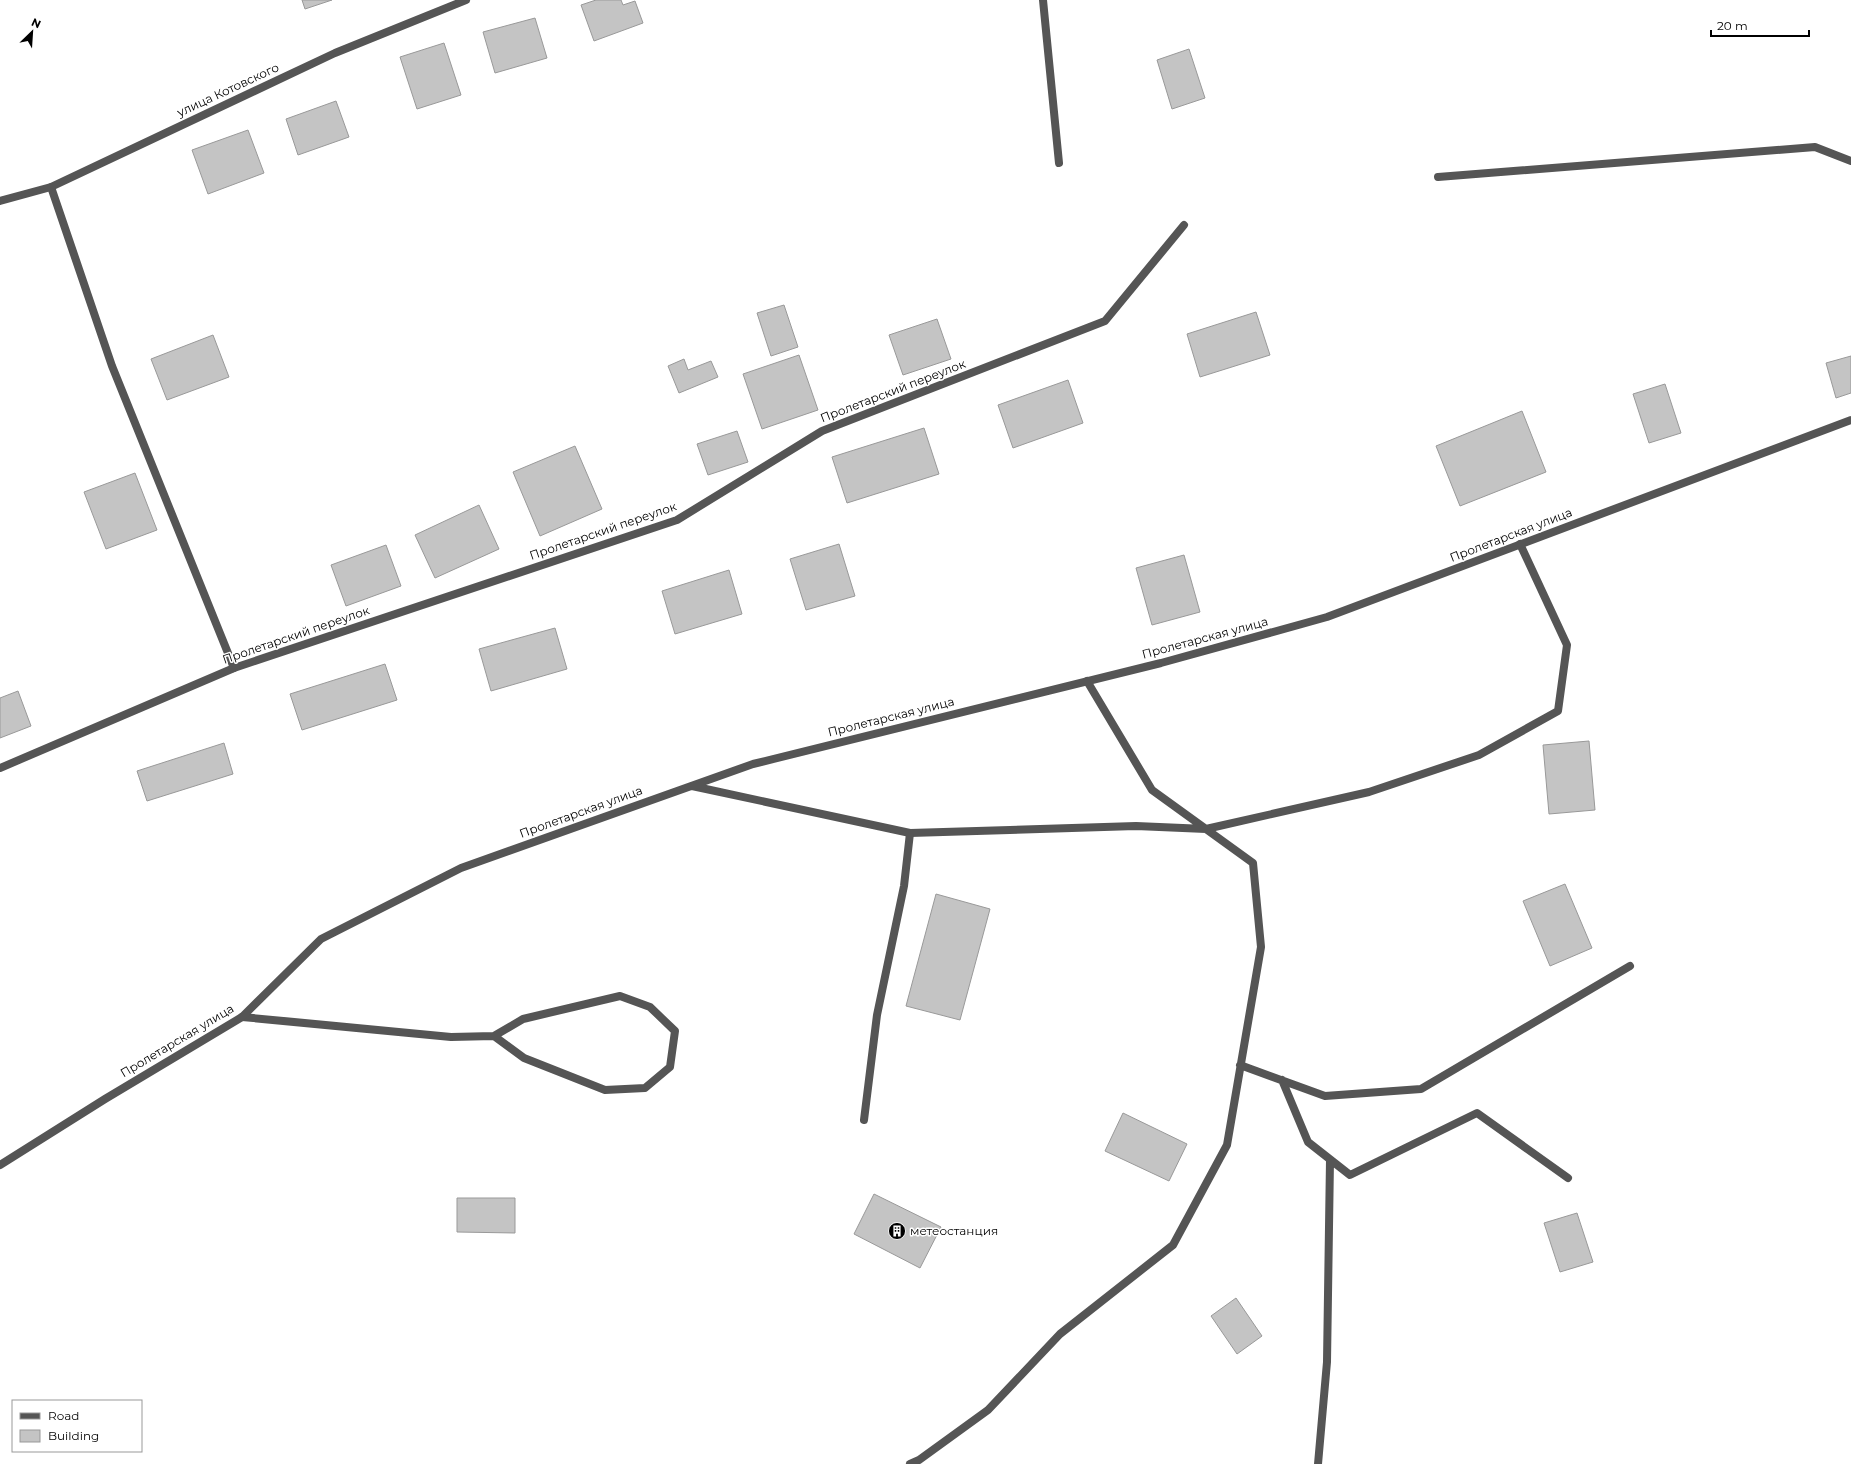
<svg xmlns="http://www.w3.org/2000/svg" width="1851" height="1464" font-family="Montserrat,sans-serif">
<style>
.building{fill:#c4c4c4;stroke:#999}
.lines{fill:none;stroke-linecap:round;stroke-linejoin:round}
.service{stroke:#555;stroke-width:8}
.minor{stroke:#555;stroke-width:8}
.labels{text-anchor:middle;stroke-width:3;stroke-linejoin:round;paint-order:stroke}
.street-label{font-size:12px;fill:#000;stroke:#fff}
.poi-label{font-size:12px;fill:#000;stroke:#fff;text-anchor:start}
</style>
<rect width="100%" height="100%" fill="#fff"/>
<!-- building -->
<path class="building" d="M 302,0 L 332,0 L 305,9 Z
M 596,0 L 621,0 L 623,5 L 635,1 L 643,23 L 594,41 L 581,5 Z
M 535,18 L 547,58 L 495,73 L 483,32 Z
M 444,43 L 461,95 L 417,109 L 400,57 Z
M 1189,49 L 1205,98 L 1172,109 L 1157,60 Z
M 336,101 L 349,137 L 298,155 L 286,119 Z
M 248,130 L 264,173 L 208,194 L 192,150 Z
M 784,305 L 798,347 L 771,356 L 757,313 Z
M 1256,312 L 1270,355 L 1200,377 L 1187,334 Z
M 937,319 L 951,359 L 903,375 L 889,335 Z
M 213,335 L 229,377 L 167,400 L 151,359 Z
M 799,355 L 818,410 L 762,429 L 743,374 Z
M 1851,356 L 1851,393 L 1836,398 L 1826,363 Z
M 684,359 L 688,370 L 711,361 L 718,377 L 679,393 L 668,366 Z
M 1068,380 L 1083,423 L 1013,448 L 998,405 Z
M 1665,384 L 1681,433 L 1649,443 L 1633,394 Z
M 1522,411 L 1546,472 L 1460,506 L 1436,446 Z
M 924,428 L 939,474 L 847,503 L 832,457 Z
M 737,431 L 748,462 L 708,475 L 697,444 Z
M 575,446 L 602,509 L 540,536 L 513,472 Z
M 135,473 L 157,530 L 106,549 L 84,492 Z
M 479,505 L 499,549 L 435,578 L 415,535 Z
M 839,544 L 855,596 L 806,610 L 790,559 Z
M 386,545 L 401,586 L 346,606 L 331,565 Z
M 1184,555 L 1200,612 L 1152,625 L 1136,568 Z
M 729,570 L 742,614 L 675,634 L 662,591 Z
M 555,628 L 567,669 L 491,691 L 479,649 Z
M 385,664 L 397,700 L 302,730 L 290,694 Z
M 18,691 L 31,726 L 0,738 L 0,698 Z
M 1589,741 L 1595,810 L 1549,814 L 1543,745 Z
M 224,743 L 233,774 L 147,801 L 137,771 Z
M 1565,884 L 1592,948 L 1550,966 L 1523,901 Z
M 936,894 L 990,909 L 960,1020 L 906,1006 Z
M 1123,1113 L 1187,1144 L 1169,1181 L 1105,1151 Z
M 874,1194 L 941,1227 L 920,1268 L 854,1234 Z
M 457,1198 L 515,1198 L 515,1233 L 457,1232 Z
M 1577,1213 L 1593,1262 L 1560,1272 L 1544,1223 Z
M 1236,1298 L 1262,1336 L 1237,1354 L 1211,1316 Z"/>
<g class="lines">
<!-- service -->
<path class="service" d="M 1043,0 L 1059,163
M 1438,177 L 1815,147 L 1851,161
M 51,187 L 112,366 L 234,668
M 910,833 L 1136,826 L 1206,829 L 1369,792 L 1479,755 L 1558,711 L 1567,645 L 1520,544
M 242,1017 L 451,1037 L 494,1036 L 523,1019 L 620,996 L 650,1007 L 675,1031 L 670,1067 L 645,1088 L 605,1090 L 524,1058 L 494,1036
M 1240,1065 L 1325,1096 L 1421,1089 L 1630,966
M 1282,1080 L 1308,1142 L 1350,1175 L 1477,1113 L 1568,1178
M 910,1464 L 919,1460 L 988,1410 L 1060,1334 L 1173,1245 L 1227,1145 L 1261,947 L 1253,863 L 1152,790 L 1087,681
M 1318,1464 L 1327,1362 L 1330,1160"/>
<!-- minor -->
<path class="minor" d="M 0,201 L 51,187 L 335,53 L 466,0
M 0,768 L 234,668 L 677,520 L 822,431 L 1105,321 L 1184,225
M 692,786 L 910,833 L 904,886 L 877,1015 L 864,1120
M 0,1165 L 105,1099 L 242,1017 L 321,939 L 461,868 L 753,764 L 1161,663 L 1327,617 L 1851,420"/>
</g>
<!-- icons -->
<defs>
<g id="building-disc" transform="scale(0.9)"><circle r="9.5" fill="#000" stroke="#fff"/><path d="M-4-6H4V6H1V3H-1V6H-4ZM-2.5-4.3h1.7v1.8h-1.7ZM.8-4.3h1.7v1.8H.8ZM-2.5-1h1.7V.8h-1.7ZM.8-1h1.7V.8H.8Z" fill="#fff"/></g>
</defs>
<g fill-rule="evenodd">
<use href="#building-disc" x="897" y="1231"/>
</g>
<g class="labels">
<!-- street labels -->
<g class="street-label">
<text transform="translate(228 90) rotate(-25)" y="4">улица Котовского</text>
<text transform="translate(893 391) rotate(-21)" y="4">Пролетарский переулок</text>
<text transform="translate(603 531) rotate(-19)" y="4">Пролетарский переулок</text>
<text transform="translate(1511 535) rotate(-21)" y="4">Пролетарская улица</text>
<text transform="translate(296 635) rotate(-19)" y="4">Пролетарский переулок</text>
<text transform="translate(1205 638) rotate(-15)" y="4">Пролетарская улица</text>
<text transform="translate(891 717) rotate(-14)" y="4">Пролетарская улица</text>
<text transform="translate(581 812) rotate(-20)" y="4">Пролетарская улица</text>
<text transform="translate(177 1041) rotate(-31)" y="4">Пролетарская улица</text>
</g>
<!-- poi labels -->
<g class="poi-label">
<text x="910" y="1235">метеостанция</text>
</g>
</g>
<!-- legend -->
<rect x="12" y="1400" width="130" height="52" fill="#ffffff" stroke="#999999"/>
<rect x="20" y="1413" width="20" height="6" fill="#555555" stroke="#999999"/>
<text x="48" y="1420" font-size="12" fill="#000000">Road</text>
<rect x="20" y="1430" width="20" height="12" fill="#c4c4c4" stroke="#999999"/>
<text x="48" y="1440" font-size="12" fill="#000000">Building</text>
<!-- north arrow -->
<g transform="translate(32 32) rotate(25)" stroke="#ffffff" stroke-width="3" paint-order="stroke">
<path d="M0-3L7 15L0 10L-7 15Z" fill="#000000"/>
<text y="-6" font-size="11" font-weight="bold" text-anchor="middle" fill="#000000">N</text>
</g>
<!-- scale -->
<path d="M1711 30v6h98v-6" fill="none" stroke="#000000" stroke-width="2"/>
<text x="1717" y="30" font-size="12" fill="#000000" stroke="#ffffff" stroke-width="3" paint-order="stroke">20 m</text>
</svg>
